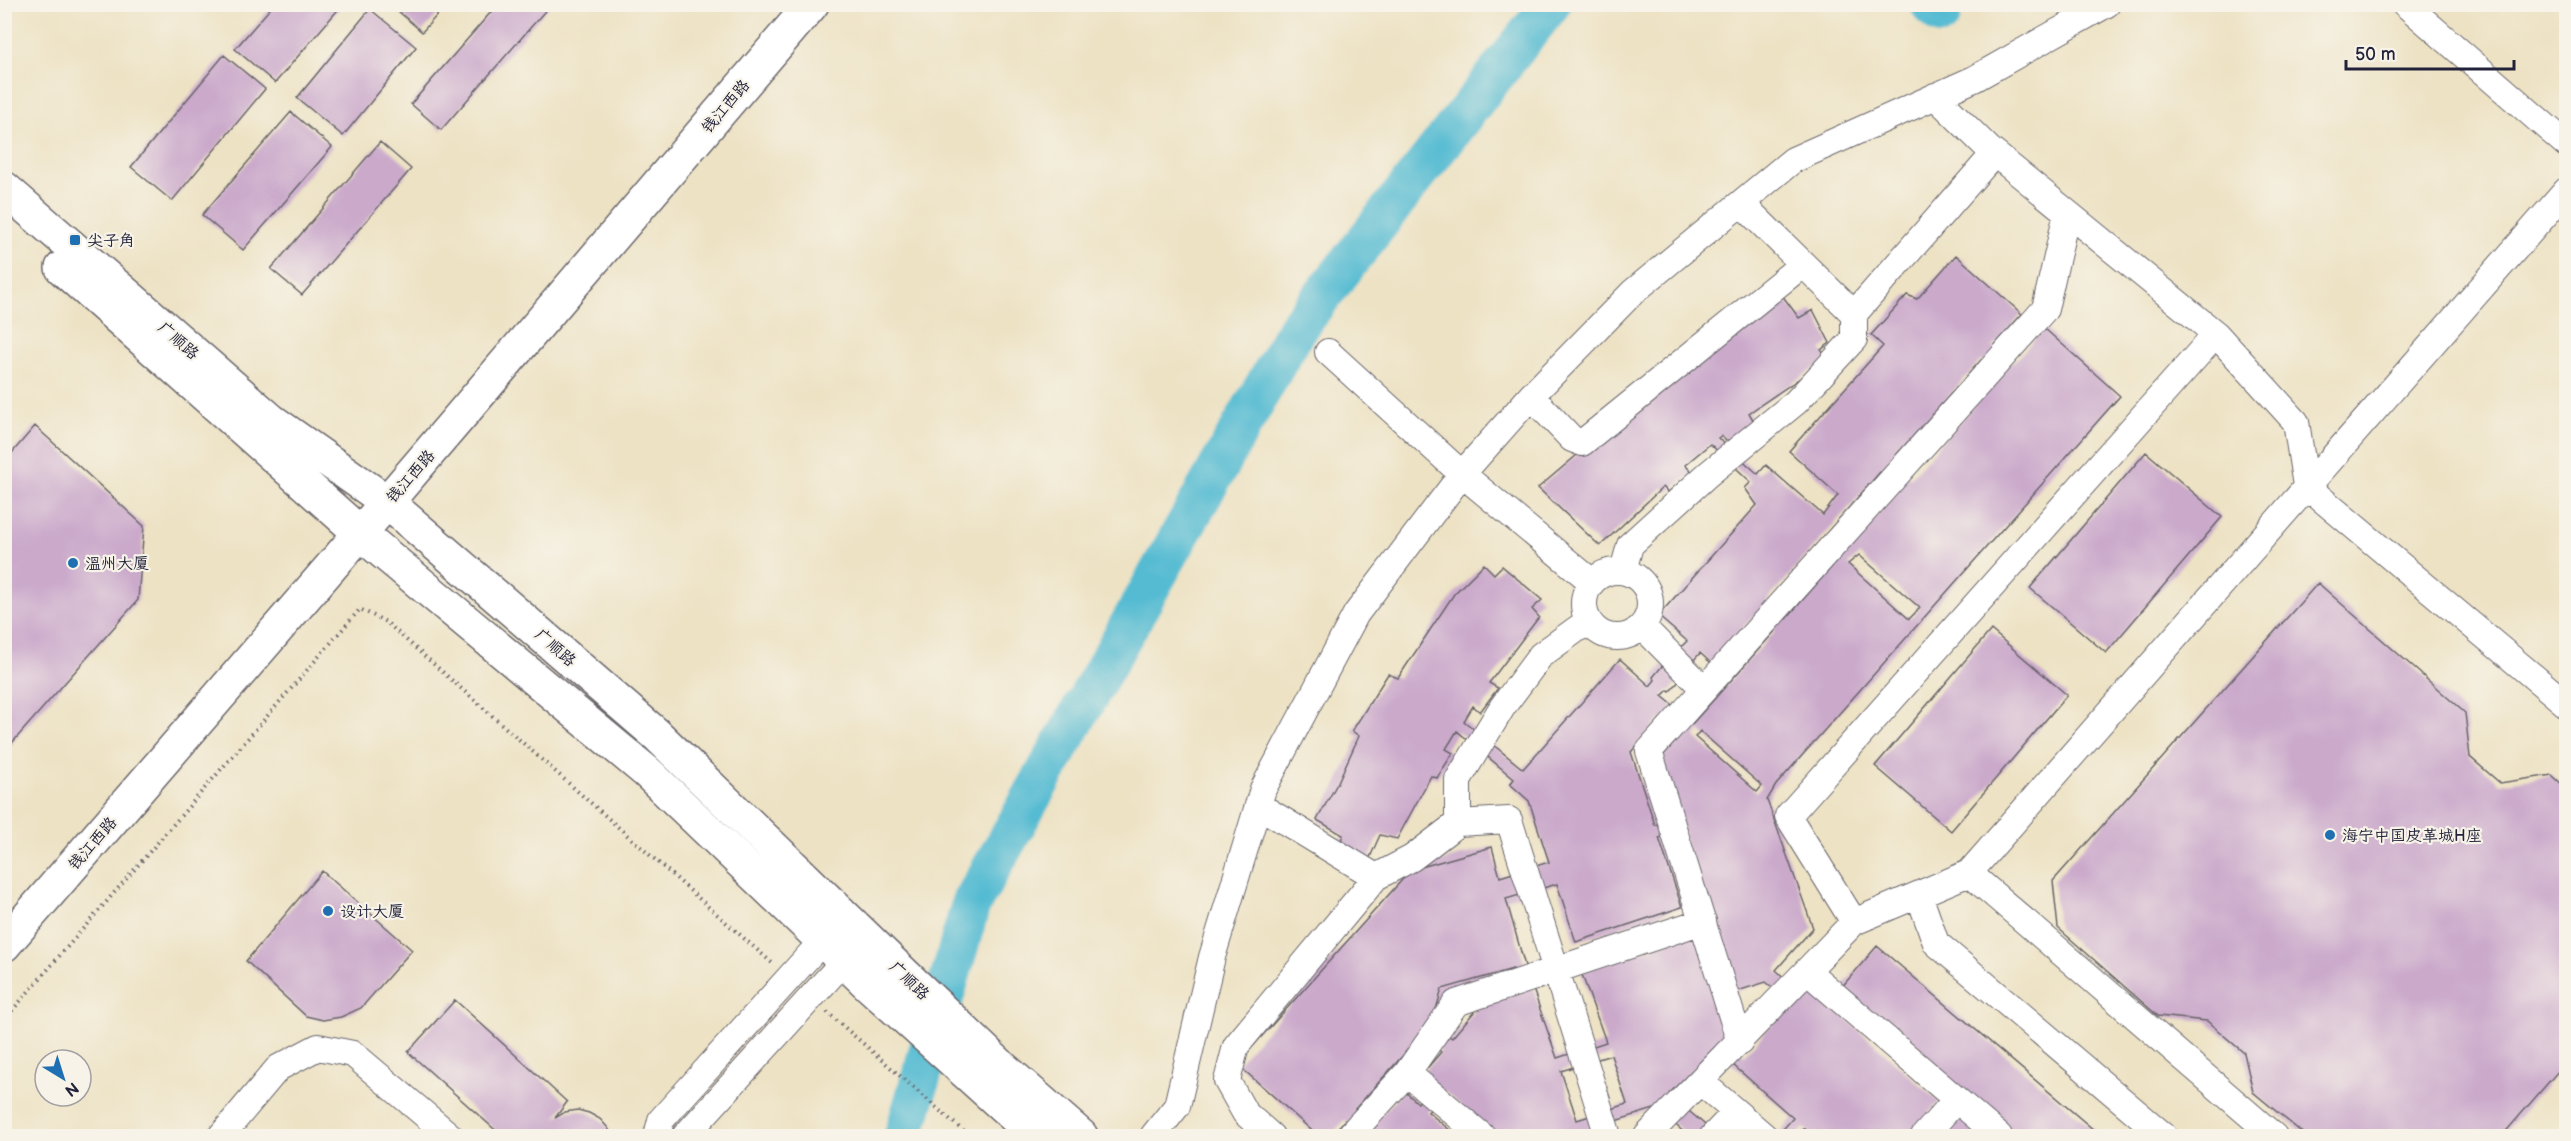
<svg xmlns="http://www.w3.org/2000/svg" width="2571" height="1141" font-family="'Balsamiq Sans','LXGW WenKai TC',sans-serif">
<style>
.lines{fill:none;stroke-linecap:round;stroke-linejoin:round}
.river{stroke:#54bbd2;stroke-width:40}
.building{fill:#caa9cb;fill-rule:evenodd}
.minor-casing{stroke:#69656b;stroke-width:28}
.major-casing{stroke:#69656b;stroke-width:36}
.path{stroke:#69656b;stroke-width:4;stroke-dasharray:1.5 4.5;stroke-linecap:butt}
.minor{stroke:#fff;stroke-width:26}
.major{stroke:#fff;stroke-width:33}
.poi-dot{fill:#1f6fb2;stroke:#f7f3e8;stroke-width:2}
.labels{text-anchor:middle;stroke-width:4.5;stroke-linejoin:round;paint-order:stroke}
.street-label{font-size:16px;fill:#22223b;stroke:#f7f3e8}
.poi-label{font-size:16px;fill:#22223b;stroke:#f7f3e8;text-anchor:start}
</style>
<rect width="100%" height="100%" fill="#f7f3e8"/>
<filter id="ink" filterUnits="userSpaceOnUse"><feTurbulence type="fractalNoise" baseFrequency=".0167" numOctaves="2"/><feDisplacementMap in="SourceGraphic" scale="12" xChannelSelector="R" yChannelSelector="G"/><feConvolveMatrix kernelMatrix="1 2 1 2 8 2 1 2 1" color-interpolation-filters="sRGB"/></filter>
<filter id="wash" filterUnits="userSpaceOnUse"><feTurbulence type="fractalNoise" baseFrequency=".008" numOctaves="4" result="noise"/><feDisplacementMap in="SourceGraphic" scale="24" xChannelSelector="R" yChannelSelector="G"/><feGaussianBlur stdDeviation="1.35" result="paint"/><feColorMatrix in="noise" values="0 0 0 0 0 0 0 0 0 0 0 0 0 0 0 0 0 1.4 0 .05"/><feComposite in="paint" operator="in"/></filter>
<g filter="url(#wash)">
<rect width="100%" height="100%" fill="#ede2c4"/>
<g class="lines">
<!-- river -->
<path class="river" d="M 1930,4 L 1941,15
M 904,1136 L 971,904 L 1297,328 L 1551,4"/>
</g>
<g id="blocks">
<!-- building -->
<path class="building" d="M 274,4 L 343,4 L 275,83 L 235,49 Z
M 390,4 L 447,4 L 422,32 Z
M 498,4 L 551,4 L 441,130 L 411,104 Z
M 370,9 L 416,47 L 343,136 L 297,98 Z
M 224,55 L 265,89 L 172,201 L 131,167 Z
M 291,112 L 332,147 L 243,250 L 202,215 Z
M 380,142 L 411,169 L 302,295 L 271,269 Z
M 1956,255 L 2022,314 L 1993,347 L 2013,363 L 2044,328 L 2120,396 L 1776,785 L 1767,800 L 1813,928 L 1776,970 L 1800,993 L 1808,984 L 1939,1102 L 1908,1136 L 1813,1136 L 1804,1128 L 1797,1136 L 1777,1136 L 1793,1118 L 1714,1048 L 1669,1094 L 1718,1136 L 1688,1136 L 1657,1108 L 1567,1136 L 1497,1136 L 1445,1092 L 1428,1112 L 1457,1136 L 1362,1136 L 1345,1120 L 1330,1136 L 1318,1136 L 1237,1064 L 1411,870 L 1492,847 L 1500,877 L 1549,862 L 1529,801 L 1510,784 L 1514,779 L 1457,731 L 1446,749 L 1453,753 L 1437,778 L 1431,776 L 1397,839 L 1380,835 L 1367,864 L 1338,849 L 1343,835 L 1317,820 L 1338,782 L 1359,736 L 1352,731 L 1388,674 L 1398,678 L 1454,594 L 1484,564 L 1494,574 L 1502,566 L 1542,600 L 1532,609 L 1539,617 L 1489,683 L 1498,688 L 1480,712 L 1473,706 L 1464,721 L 1523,769 L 1620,659 L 1650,686 L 1655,680 L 1653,677 L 1678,647 L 1680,648 L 1687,641 L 1658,616 L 1757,505 L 1745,488 L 1751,482 L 1710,444 L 1685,465 L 1693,473 L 1668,492 L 1663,487 L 1600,546 L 1538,488 L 1603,433 L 1782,295 L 1799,318 L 1813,310 L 1830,343 L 1821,350 L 1828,359 L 1749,413 L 1755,423 L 1728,443 L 1721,436 L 1718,438 L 1758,474 L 1766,465 L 1823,515 L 1838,495 L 1789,451 L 1883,346 L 1871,335 L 1907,295 L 1917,299 ZM 1981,360 L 2001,375 L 1910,478 L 1890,462 ZM 1880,472 L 1900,489 L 1786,619 L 1766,602 ZM 1859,555 L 1920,608 L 1909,619 L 1848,564 ZM 1755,614 L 1775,631 L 1692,724 L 1671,707 L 1673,705 L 1662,696 L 1668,690 L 1670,691 L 1696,663 L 1693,661 L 1700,653 L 1711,663 ZM 1660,719 L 1680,736 L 1661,758 L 1680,817 L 1655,825 L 1631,752 ZM 1700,731 L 1762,786 L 1757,792 L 1695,737 ZM 1684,831 L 1694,932 L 1581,972 L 1606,1042 L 1557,1058 L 1525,966 L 1506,899 L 1557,884 L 1576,942 L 1682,907 L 1659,838 ZM 1513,969 L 1522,991 L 1480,1005 L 1452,1038 L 1432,1023 L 1442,989 ZM 1766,982 L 1791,1003 L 1744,1055 L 1723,1039 L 1729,1033 L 1737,991 ZM 1422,1034 L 1441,1052 L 1422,1074 L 1435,1084 L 1418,1103 L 1403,1090 L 1373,1124 L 1355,1109 ZM 1611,1055 L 1627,1104 L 1577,1120 L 1561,1071 Z
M 35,426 L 144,526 L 138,600 L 4,752 L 4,462 Z
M 2146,452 L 2222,517 L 2106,653 L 2030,588 Z
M 2318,583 L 2465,713 L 2470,757 L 2500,783 L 2552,775 L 2566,788 L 2566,1062 L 2502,1136 L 2306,1136 L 2253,1092 L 2244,1053 L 2207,1021 L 2158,1016 L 2058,928 L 2053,881 Z
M 1991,630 L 2067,695 L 1951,831 L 1875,766 Z
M 322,871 L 412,950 L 361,1008 L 341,1017 L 323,1020 L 306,1016 L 246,961 Z
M 1877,946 L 2101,1136 L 2013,1136 L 1840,989 Z
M 455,1000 L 567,1102 L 555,1118 L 565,1112 L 578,1110 L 589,1113 L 600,1119 L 608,1128 L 612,1136 L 502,1136 L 408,1052 Z
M 1960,1115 L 1986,1136 L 1941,1136 Z"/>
</g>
</g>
<g filter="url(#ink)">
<use href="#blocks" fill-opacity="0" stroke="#69656b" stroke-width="1.5"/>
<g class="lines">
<!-- minor casing -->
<g class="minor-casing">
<path id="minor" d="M 2405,4 L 2566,144
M 1935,96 L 1989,149 L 2216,334 L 2296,422 L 2306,486 L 2566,704
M 1741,203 L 1854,314
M 1328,352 L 1462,474 L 1592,582
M 1531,396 L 1572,439 L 1582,443 L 1802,265
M1584 604a33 33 0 1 1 66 0a33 33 0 1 1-66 0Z
M 1623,571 L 1630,545 L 1707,475 L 1796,402 L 1854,339 L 1854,314 L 1994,154
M 1642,626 L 1704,689
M 1258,805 L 1376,877 L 1412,858 L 1458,823 L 1509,820 L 1608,1136
M 1458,823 L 1458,780 L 1503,706 L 1541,655 L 1588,621
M 1969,873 L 2274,1136
M 1919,895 L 1936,943 L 2164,1136
M 1854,922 L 1788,816 L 2216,334
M 1807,971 L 1999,1136
M 1740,1042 L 1649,751 L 2045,309 L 2067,213
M 1407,1073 L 1482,1136
M 1702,1083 L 1764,1136
M 221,1136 L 278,1068 L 318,1047 L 353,1054 L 450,1136
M 657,1136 L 661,1120 L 834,928
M 685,1136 L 856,948
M 1153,1136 L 1177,1106 L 1212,957 L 1263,789 L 1356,614 L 1462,474 L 1531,396 L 1633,292 L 1793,160 L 1974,79 L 2107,4
M 1271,1136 L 1245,1113 L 1227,1081 L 1236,1046 L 1376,877
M 1349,1136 L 1407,1073 L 1456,1003 L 1703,921
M 1647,1136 L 1854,922 L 1969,873 L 2566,191
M 1713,1136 L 1736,1112
M 1924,1136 L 1956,1100"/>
</g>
<!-- major casing -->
<g class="major-casing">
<path id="major" d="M 4,188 L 272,421 L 387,502 L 657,735 L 899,969 L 1003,1068 L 1081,1136
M 62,268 L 360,533 L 648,773 L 870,986 L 1036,1136
M 4,945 L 387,502 L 812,4"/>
</g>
<!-- path -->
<path class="path" d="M 827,1012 L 969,1136
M 4,1020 L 360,609 L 386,622 L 772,963"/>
<!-- minor -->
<use href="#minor" class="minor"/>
<!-- major -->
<use href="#major" class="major"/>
</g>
</g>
<!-- markers -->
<g class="poi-dot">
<rect x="69" y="234" width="12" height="12" rx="3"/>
<circle cx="73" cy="563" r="6"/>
<circle cx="2330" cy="835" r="6"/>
<circle cx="328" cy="911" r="6"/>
</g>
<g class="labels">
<!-- street labels -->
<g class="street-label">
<text transform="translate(725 106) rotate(-50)" y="6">钱江西路</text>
<text transform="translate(179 340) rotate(41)" y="6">广顺路</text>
<text transform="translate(410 476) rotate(-49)" y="6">钱江西路</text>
<text transform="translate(556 647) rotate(41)" y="6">广顺路</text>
<text transform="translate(92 843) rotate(-49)" y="6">钱江西路</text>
<text transform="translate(910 980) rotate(44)" y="6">广顺路</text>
</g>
<!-- poi labels -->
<g class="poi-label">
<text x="87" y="246">尖子角</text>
<text x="85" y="569">温州大厦</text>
<text x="2342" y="841">海宁中国皮革城H座</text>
<text x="340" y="917">设计大厦</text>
</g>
</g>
<!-- margin -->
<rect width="2571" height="1141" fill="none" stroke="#f7f3e8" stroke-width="24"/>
<!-- north arrow -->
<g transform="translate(63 1078) rotate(142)"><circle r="28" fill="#f7f3e8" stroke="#a29fa3" stroke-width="1.5"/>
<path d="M0-4.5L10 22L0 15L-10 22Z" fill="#1f6fb2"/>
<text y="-9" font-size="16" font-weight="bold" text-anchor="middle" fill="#22223b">N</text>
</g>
<!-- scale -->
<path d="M2346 60v9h168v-9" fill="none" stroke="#22223b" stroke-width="3"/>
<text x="2355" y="60" font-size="18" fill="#22223b" stroke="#f7f3e8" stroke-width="4.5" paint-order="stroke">50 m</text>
</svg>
